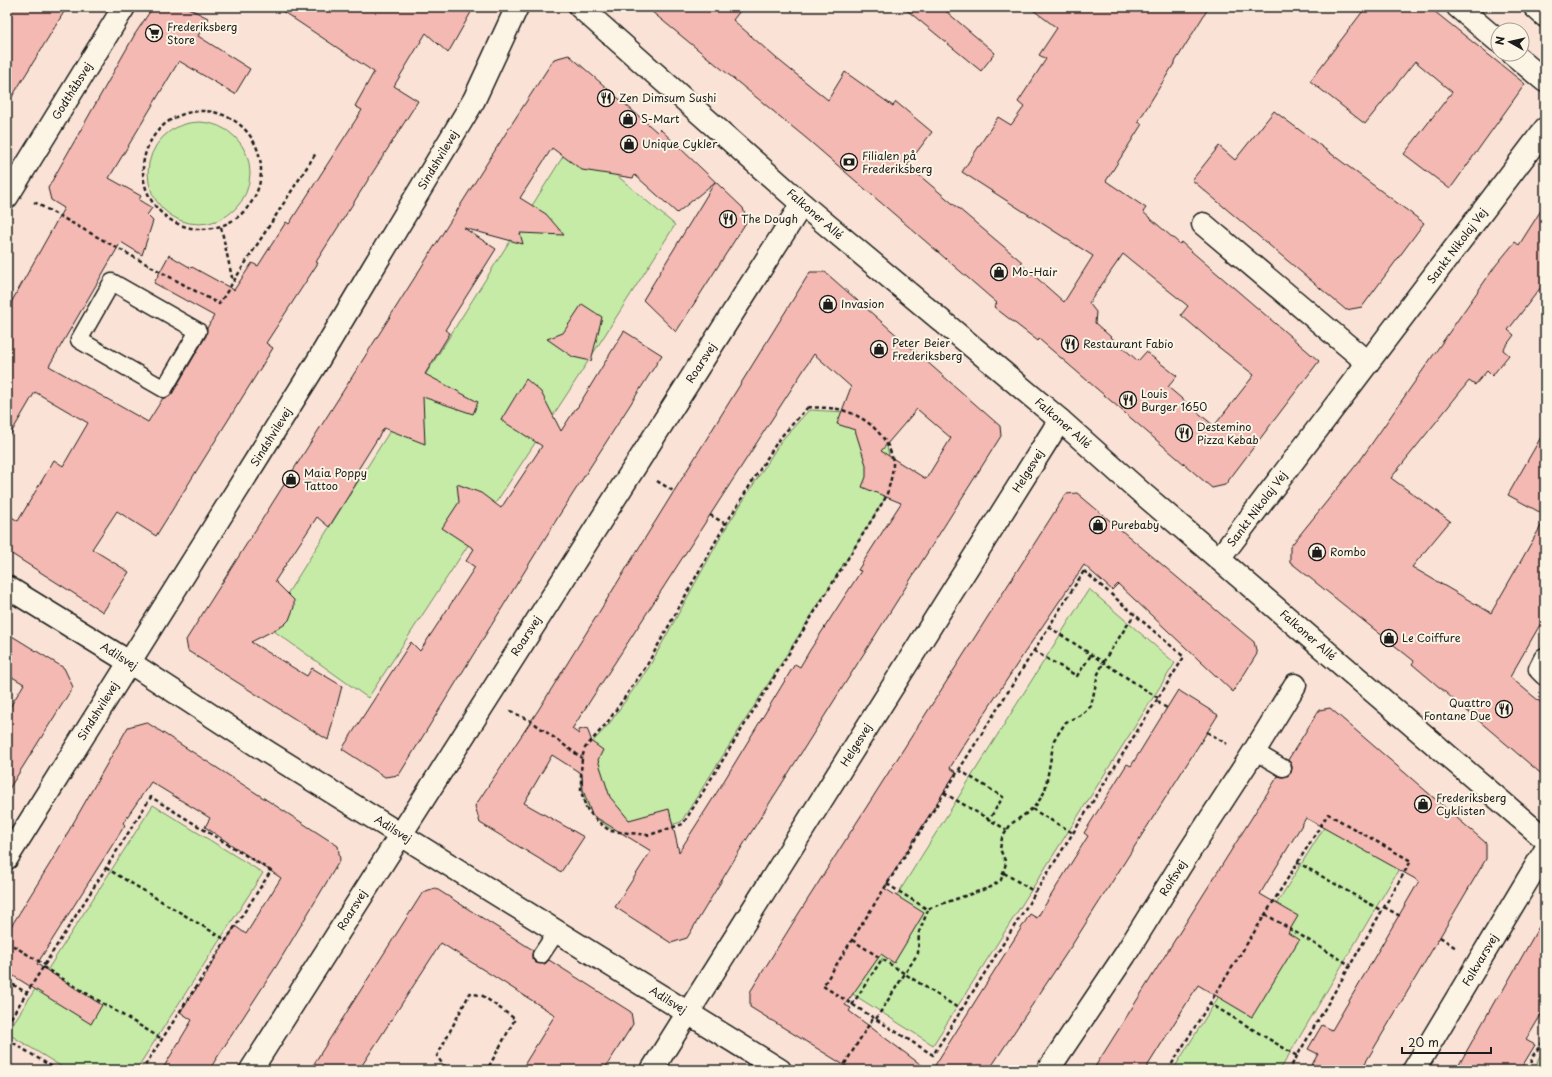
<svg xmlns="http://www.w3.org/2000/svg" width="1552" height="1077" font-family="'Playpen Sans',sans-serif">
<style>
.green{fill:#c5eba6;stroke:#708461}
.building{fill:#f4b9b3;stroke:#1c1c1c;fill-rule:evenodd}
.lines{fill:none;stroke-linecap:round;stroke-linejoin:round}
.service-casing{stroke:#1c1c1c;stroke-width:19}
.minor-casing{stroke:#1c1c1c;stroke-width:25}
.tertiary-casing{stroke:#1c1c1c;stroke-width:25}
.path{stroke:#1c1c1c;stroke-width:2.5;stroke-dasharray:4 3;stroke-linecap:butt}
.service{stroke:#fcf5e5;stroke-width:16}
.minor{stroke:#fcf5e5;stroke-width:22}
.tertiary{stroke:#fcf5e5;stroke-width:22}
.labels{text-anchor:middle;stroke-width:4;stroke-linejoin:round;paint-order:stroke}
.poi-label{font-size:11px;fill:#1c1c1c;stroke:#fcf5e5;text-anchor:start}
.street-label{font-size:11px;fill:#1c1c1c;stroke:#fcf5e5}
</style>
<rect width="100%" height="100%" fill="#fae3d6"/>
<filter id="ink" filterUnits="userSpaceOnUse"><feTurbulence type="fractalNoise" baseFrequency=".025" numOctaves="2"/><feDisplacementMap in="SourceGraphic" scale="8" xChannelSelector="R" yChannelSelector="G"/><feConvolveMatrix kernelMatrix="1 2 1 2 8 2 1 2 1" color-interpolation-filters="sRGB"/></filter>
<g filter="url(#ink)">
<!-- green -->
<path class="green" d="M148 173a51 51 0 1 1 102 0a51 51 0 1 1-102 0Z
M 574,139 L 675,225 L 571,388 L 368,698 L 267,626 Z
M 809,410 L 845,412 L 876,432 L 887,447 L 891,464 L 886,497 L 681,822 L 648,832 L 611,829 L 598,820 L 587,807 L 582,791 L 581,773 L 586,749 L 609,724 L 649,667 L 724,531 L 781,441 Z
M 1089,589 L 1175,663 L 933,1045 L 840,986 Z
M 153,805 L 263,873 L 136,1070 L 67,1070 L 7,1033 Z
M 1333,813 L 1406,857 L 1280,1070 L 1173,1070 Z
M 1545,1049 L 1545,1070 L 1536,1070 L 1538,1059 Z"/>
<!-- building -->
<path class="building" d="M 13,7 L 67,7 L 7,105 L 7,17 Z
M 153,7 L 186,7 L 208,18 L 198,36 L 250,69 L 235,94 L 179,61 L 109,178 L 141,196 L 139,200 L 152,208 L 147,215 L 153,221 L 142,255 L 121,242 L 49,366 L 148,422 L 163,398 L 168,397 L 172,394 L 206,336 L 207,328 L 214,316 L 154,283 L 169,255 L 191,268 L 192,267 L 234,290 L 252,263 L 258,266 L 286,222 L 289,224 L 362,110 L 355,106 L 374,72 L 276,7 L 474,7 L 448,53 L 426,33 L 394,86 L 418,101 L 316,262 L 318,263 L 266,343 L 273,348 L 156,536 L 117,511 L 92,549 L 129,572 L 103,612 L 7,551 L 7,514 L 18,521 L 54,460 L 63,466 L 88,423 L 35,392 L 7,440 L 7,310 L 64,208 L 51,200 L 48,188 L 135,34 Z
M 646,7 L 743,7 L 733,20 L 776,58 L 828,100 L 845,72 L 893,106 L 896,102 L 932,132 L 907,165 L 1022,262 L 1021,264 L 1064,302 L 1093,256 L 962,172 L 998,117 L 1011,125 L 1024,107 L 1018,102 L 1046,59 L 1039,55 L 1057,28 L 1029,7 L 1209,7 L 1138,122 L 1142,124 L 1106,181 L 1146,208 L 1143,212 L 1180,244 L 1181,242 L 1191,251 L 1319,361 L 1225,485 L 1212,488 L 1039,339 L 1038,341 L 994,307 L 997,303 L 806,138 ZM 1123,254 L 1188,306 L 1181,315 L 1216,345 L 1254,375 L 1214,426 L 1168,387 L 1177,376 L 1146,352 L 1138,361 L 1095,323 L 1096,312 L 1089,303 Z
M 903,7 L 941,7 L 995,53 L 981,71 Z
M 1366,7 L 1429,7 L 1525,84 L 1450,189 L 1404,154 L 1452,92 L 1415,61 L 1365,124 L 1310,81 Z
M 569,55 L 657,132 L 660,129 L 743,208 L 747,221 L 676,332 L 643,300 L 715,182 L 677,213 L 635,175 L 633,178 L 582,170 L 552,148 L 520,198 L 546,214 L 564,235 L 520,233 L 523,244 L 464,228 L 496,249 L 445,330 L 450,333 L 425,374 L 478,402 L 473,414 L 423,397 L 425,444 L 384,428 L 354,476 L 359,479 L 329,527 L 317,517 L 275,581 L 294,600 L 294,607 L 289,620 L 284,625 L 251,642 L 307,676 L 312,668 L 342,686 L 328,740 L 188,651 L 186,640 L 511,125 L 554,59 Z
M 1274,111 L 1424,223 L 1362,307 L 1346,310 L 1192,180 L 1219,146 L 1235,160 Z
M 1545,204 L 1545,282 L 1508,330 L 1514,335 L 1503,350 L 1509,355 L 1492,376 L 1487,371 L 1475,385 L 1469,381 L 1391,478 L 1450,521 L 1412,567 L 1491,613 L 1545,519 L 1545,616 L 1510,677 L 1545,706 L 1545,777 L 1412,664 L 1414,661 L 1290,562 L 1290,547 L 1361,459 L 1496,265 L 1515,242 L 1519,245 Z
M 810,272 L 825,272 L 1000,426 L 1001,436 L 740,850 L 687,938 L 671,943 L 615,907 L 651,851 L 592,815 L 583,790 L 582,774 L 552,755 L 524,803 L 584,837 L 561,872 L 480,823 L 475,806 L 539,709 ZM 814,354 L 851,387 L 837,424 L 855,430 L 866,465 L 866,477 L 862,487 L 901,503 L 858,570 L 861,571 L 810,650 L 800,667 L 795,664 L 719,789 L 679,852 L 669,809 L 629,820 L 610,797 L 598,760 L 603,750 L 592,742 L 587,728 L 579,730 L 579,734 L 572,729 ZM 917,409 L 951,438 L 926,479 L 881,451 Z
M 582,304 L 602,317 L 591,361 L 573,357 L 547,339 L 563,333 Z
M 624,331 L 662,355 L 560,514 L 399,775 L 385,777 L 342,749 L 411,642 L 420,651 L 475,567 L 466,561 L 474,549 L 442,528 L 459,502 L 457,484 L 481,493 L 501,508 L 542,446 L 501,420 L 526,379 L 541,392 L 561,431 L 576,408 L 577,408 Z
M 1545,430 L 1545,515 L 1508,495 Z
M 1077,493 L 1254,642 L 1257,654 L 1233,692 L 1118,584 L 1112,590 L 1084,565 L 1031,643 L 960,751 L 950,768 L 956,772 L 884,888 L 924,913 L 894,963 L 881,954 L 845,1005 L 851,1008 L 849,1011 L 928,1070 L 852,1070 L 750,1007 L 750,992 L 799,913 L 1066,494 Z
M 7,633 L 64,668 L 73,687 L 7,792 L 7,712 L 24,684 L 7,674 Z
M 1178,690 L 1218,715 L 1072,945 L 989,1070 L 932,1070 L 1030,914 L 1037,918 L 1088,836 L 1084,833 L 1127,764 L 1131,766 Z
M 1330,708 L 1486,843 L 1486,859 L 1361,1070 L 1309,1070 L 1318,1054 L 1308,1049 L 1322,1025 L 1332,1030 L 1419,881 L 1306,818 L 1260,894 L 1298,916 L 1288,933 L 1299,940 L 1252,1017 L 1198,985 L 1145,1070 L 1093,1070 L 1278,776 L 1283,777 L 1291,773 L 1292,768 L 1291,763 L 1288,760 L 1319,710 Z
M 146,722 L 338,846 L 340,860 L 277,965 L 209,1070 L 162,1070 L 192,1020 L 180,1012 L 208,972 L 207,972 L 235,926 L 246,934 L 281,878 L 205,827 L 210,818 L 151,782 L 123,823 L 125,825 L 37,964 L 102,1005 L 91,1024 L 7,972 L 7,933 L 51,862 L 128,727 Z
M 435,888 L 533,950 L 532,954 L 532,959 L 536,963 L 545,964 L 549,960 L 631,1012 L 633,1024 L 604,1070 L 521,1070 L 555,1015 L 441,943 L 359,1070 L 310,1070 L 423,892 Z
M 1545,916 L 1545,1008 L 1526,1040 L 1535,1045 L 1520,1070 L 1456,1070 L 1496,999 L 1502,992 Z"/>
<g class="lines">
<!-- service casing -->
<g class="service-casing">
<path id="service" d="M 112,282 L 198,331 L 164,389 L 79,340 Z
M 1254,751 L 1283,768
M 541,955 L 557,931"/>
</g>
<!-- minor casing -->
<g class="minor-casing">
<path id="minor" d="M 1458,7 L 1498,41
M 1535,7 L 1545,16
M 1513,54 L 1545,81
M 1203,224 L 1368,363
M 1219,559 L 1545,129
M 7,587 L 129,662 L 269,753 L 780,1070
M 1545,659 L 1540,669 L 1545,674
M 7,858 L 316,364 L 373,268 L 474,100 L 517,7
M 251,1070 L 802,204
M 652,1070 L 1060,420
M 1048,1070 L 1125,955 L 1189,852 L 1250,758 L 1295,685
M 1414,1070 L 1545,851"/>
</g>
<!-- tertiary casing -->
<g class="tertiary-casing">
<path id="tertiary" d="M 580,7 L 802,204 L 1060,420 L 1143,494 L 1545,839
M 7,197 L 124,7"/>
</g>
<!-- path -->
<path class="path" d="M143 170a59 59 0 1 1 118 0a59 59 0 1 1-118 0Z
M 34,202 L 219,304 L 316,153
M 221,227 L 233,282
M 808,407 C 819,408 834,407 845,411 C 867,417 891,439 893,463 C 893,474 889,487 886,497 L 683,824 L 649,835 L 610,831 L 597,821 L 586,808 L 581,791 L 581,773 L 582,758 L 585,748 L 607,723 L 647,665 L 722,530 L 779,439 Z
M 657,481 L 675,492
M 710,515 L 726,524
M 1084,571 L 1184,657 L 933,1055 L 823,986 Z
M 1049,627 L 1158,698 L 1160,704 L 1167,708
M 1034,651 L 1077,676 L 1091,655
M 7,691 L 7,695
M 510,711 L 531,721 L 582,758
M 1207,732 L 1227,744
M 959,770 L 1003,797 L 989,820
M 944,793 L 1007,830
M 1032,809 L 1073,833
M 1297,862 L 1382,911
M 106,868 L 226,940
M 1004,873 L 1035,892
M 887,884 L 927,909 L 991,887 L 1001,880 L 1006,863 L 1000,849 L 1002,838 L 1011,824 L 1027,813 L 1037,804 L 1045,791 L 1054,740 L 1066,722 L 1081,715 L 1091,706 L 1098,674 L 1105,659 L 1134,615
M 1384,907 L 1402,917
M 1265,914 L 1350,965
M 1440,937 L 1456,948
M 852,940 L 882,959
M 7,942 L 45,965
M 43,967 L 162,1039
M 7,981 L 27,993
M 1209,1003 L 1297,1056
M 852,1005 L 882,959 L 961,1010
M 876,1019 L 918,953 L 919,932 L 929,908
M 7,1024 L 151,797 L 271,871 L 142,1070
M 7,1039 L 57,1070
M 453,1070 L 443,1065 L 437,1056 L 470,993 L 483,996 L 515,1019 L 487,1070
M 841,1070 L 873,1018
M 1168,1070 L 1328,814 L 1411,861 L 1289,1070
M 1531,1070 L 1532,1057 L 1545,1039"/>
<!-- service -->
<use href="#service" class="service"/>
<!-- minor -->
<use href="#minor" class="minor"/>
<!-- tertiary -->
<use href="#tertiary" class="tertiary"/>
</g>
</g>
<!-- icons -->
<defs>
<g id="supermarket-ring" transform="scale(0.9)"><circle r="9.5" fill="#fcf5e5" stroke="#1c1c1c" stroke-width="1.5"/><path d="M-6-5.5h2.5l.6 2H6L4.5 2H-2.5L-4.4-4H-6ZM-1.5 3.2a1.3 1.3 0 1 0 .1 0ZM3 3.2a1.3 1.3 0 1 0 .1 0Z" fill="#1c1c1c"/></g>
<g id="restaurant-ring" transform="scale(0.9)"><circle r="9.5" fill="#fcf5e5" stroke="#1c1c1c" stroke-width="1.5"/><path d="M-5-6h1v4h1v-4h1v4h1v-4h1v5L-1.5 .5V6h-2V.5L-5-1ZM5-6V6H3V1.5H1.5Q1.5-4 5-6Z" fill="#1c1c1c"/></g>
<g id="shop-ring" transform="scale(0.9)"><circle r="9.5" fill="#fcf5e5" stroke="#1c1c1c" stroke-width="1.5"/><path d="M-5-2.5h2.3a2.7 3.5 0 0 1 5.4 0H5L5.5 6h-11ZM-1.5-2.5h3a1.5 2.3 0 0 0-3 0Z" fill="#1c1c1c"/></g>
<g id="bank-ring" transform="scale(0.9)"><circle r="9.5" fill="#fcf5e5" stroke="#1c1c1c" stroke-width="1.5"/><path d="M-6-4H6V4H-6ZM0-2.3a2.3 2.3 0 1 0 0 4.6a2.3 2.3 0 1 0 0-4.6Z" fill="#1c1c1c"/></g>
</defs>
<g fill-rule="evenodd">
<use href="#supermarket-ring" x="154" y="33"/>
<use href="#restaurant-ring" x="606" y="98"/>
<use href="#shop-ring" x="628" y="119"/>
<use href="#shop-ring" x="629" y="144"/>
<use href="#bank-ring" x="849" y="162"/>
<use href="#restaurant-ring" x="728" y="219"/>
<use href="#shop-ring" x="999" y="272"/>
<use href="#shop-ring" x="828" y="304"/>
<use href="#restaurant-ring" x="1070" y="344"/>
<use href="#shop-ring" x="879" y="349"/>
<use href="#restaurant-ring" x="1128" y="400"/>
<use href="#restaurant-ring" x="1184" y="433"/>
<use href="#shop-ring" x="291" y="479"/>
<use href="#shop-ring" x="1098" y="525"/>
<use href="#shop-ring" x="1317" y="552"/>
<use href="#shop-ring" x="1389" y="638"/>
<use href="#restaurant-ring" x="1504" y="709"/>
<use href="#shop-ring" x="1423" y="804"/>
</g>
<g class="labels">
<!-- poi labels -->
<g class="poi-label">
<text x="167" y="31">Frederiksberg<tspan x="167" dy="13">Store</tspan></text>
<text x="619" y="102">Zen Dimsum Sushi</text>
<text x="641" y="123">S-Mart</text>
<text x="642" y="148">Unique Cykler</text>
<text x="862" y="160">Filialen på<tspan x="862" dy="13">Frederiksberg</tspan></text>
<text x="741" y="223">The Dough</text>
<text x="1012" y="276">Mo-Hair</text>
<text x="841" y="308">Invasion</text>
<text x="892" y="347">Peter Beier<tspan x="892" dy="13">Frederiksberg</tspan></text>
<text x="1083" y="348">Restaurant Fabio</text>
<text x="1141" y="398">Louis<tspan x="1141" dy="13">Burger 1650</tspan></text>
<text x="1197" y="431">Destemino<tspan x="1197" dy="13">Pizza Kebab</tspan></text>
<text x="304" y="477">Maia Poppy<tspan x="304" dy="13">Tattoo</tspan></text>
<text x="1111" y="529">Purebaby</text>
<text x="1330" y="556">Rombo</text>
<text x="1402" y="642">Le Coiffure</text>
<text x="1491" y="707" text-anchor="end">Quattro<tspan x="1491" dy="13">Fontane Due</tspan></text>
<text x="1436" y="802">Frederiksberg<tspan x="1436" dy="13">Cyklisten</tspan></text>
</g>
<!-- street labels -->
<g class="street-label">
<text transform="translate(72 91) rotate(-58)" y="4">Godthåbsvej</text>
<text transform="translate(438 160) rotate(-59)" y="4">Sindshvilevej</text>
<text transform="translate(815 214) rotate(41)" y="4">Falkoner Allé</text>
<text transform="translate(1457 246) rotate(-53)" y="4">Sankt Nikolaj Vej</text>
<text transform="translate(701 363) rotate(-57)" y="4">Roarsvej</text>
<text transform="translate(1063 423) rotate(41)" y="4">Falkoner Allé</text>
<text transform="translate(271 437) rotate(-58)" y="4">Sindshvilevej</text>
<text transform="translate(1028 471) rotate(-58)" y="4">Helgesvej</text>
<text transform="translate(1257 509) rotate(-53)" y="4">Sankt Nikolaj Vej</text>
<text transform="translate(1308 635) rotate(41)" y="4">Falkoner Allé</text>
<text transform="translate(526 636) rotate(-57)" y="4">Roarsvej</text>
<text transform="translate(119 656) rotate(32)" y="4">Adilsvej</text>
<text transform="translate(98 711) rotate(-58)" y="4">Sindshvilevej</text>
<text transform="translate(856 745) rotate(-58)" y="4">Helgesvej</text>
<text transform="translate(393 829) rotate(32)" y="4">Adilsvej</text>
<text transform="translate(1173 878) rotate(-58)" y="4">Rolfsvej</text>
<text transform="translate(352 910) rotate(-58)" y="4">Roarsvej</text>
<text transform="translate(1480 960) rotate(-59)" y="4">Folkvarsvej</text>
<text transform="translate(668 1000) rotate(32)" y="4">Adilsvej</text>
</g>
</g>
<!-- margin -->
<rect width="1552" height="1077" fill="none" stroke="#fcf5e5" stroke-width="24"/>
<rect x="12" y="12" width="1528" height="1053" fill="none" stroke="#1c1c1c" stroke-width="1.5" filter="url(#ink)"/>
<!-- north arrow -->
<g transform="translate(1510 42) rotate(278)"><circle r="19" fill="#fcf5e5" stroke="#a29e95"/>
<path d="M0-3L7 15L0 10L-7 15Z" fill="#1c1c1c"/>
<text y="-6" font-size="11" font-weight="bold" text-anchor="middle" fill="#1c1c1c">N</text>
</g>
<!-- scale -->
<path d="M1402 1047v6h89v-6" fill="none" stroke="#1c1c1c" stroke-width="2"/>
<text x="1408" y="1047" font-size="12" fill="#1c1c1c" stroke="#fcf5e5" stroke-width="3" paint-order="stroke">20 m</text>
</svg>
